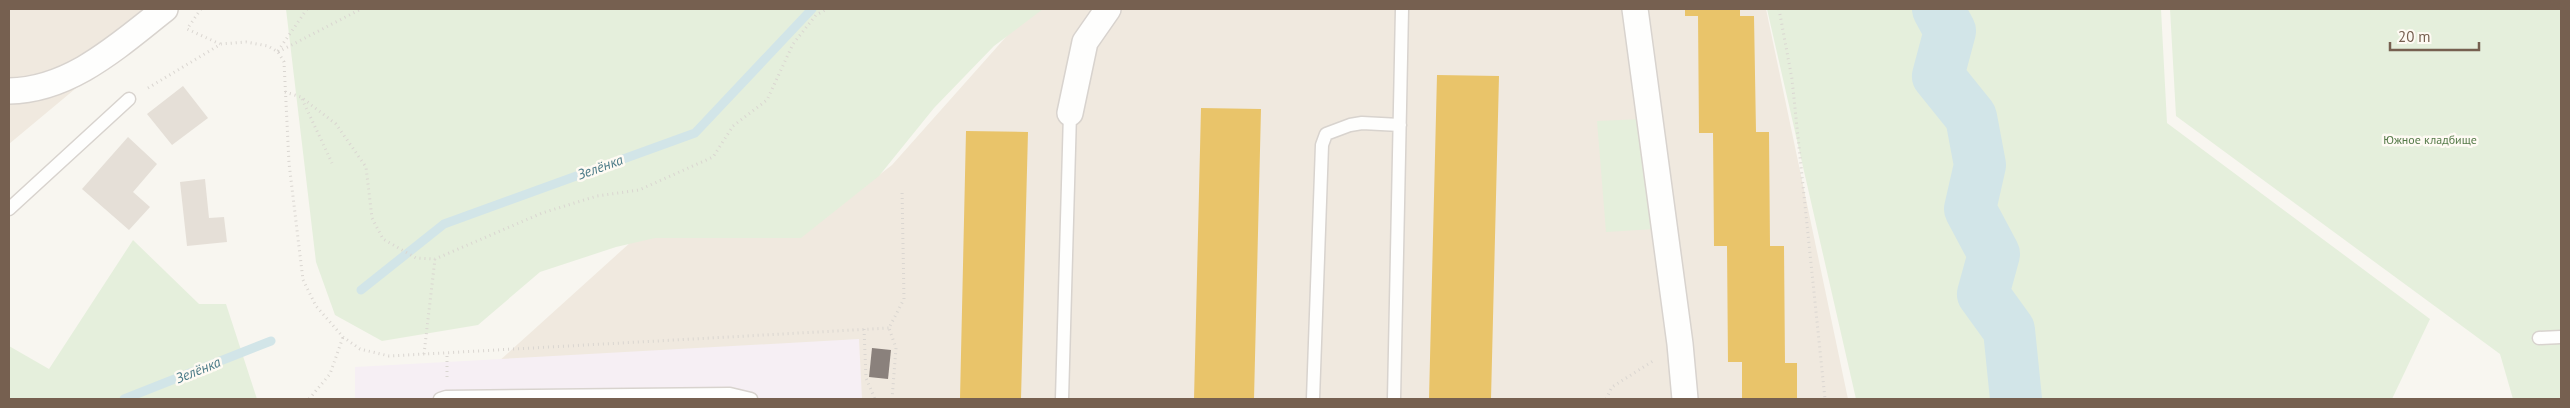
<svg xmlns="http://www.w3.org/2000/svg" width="2570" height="408" font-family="'PT Sans',sans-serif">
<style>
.residential{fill:#f0e9df}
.education{fill:#f6eff4}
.green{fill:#e5efdc}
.homes{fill:#e9c46a}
.industry{fill:#8a817c}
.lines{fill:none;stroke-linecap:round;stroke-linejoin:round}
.stream{stroke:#d2e5e8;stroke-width:9}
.river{stroke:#d2e5e8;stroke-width:52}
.building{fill:#e5dfd7}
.service-casing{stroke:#d8d3ce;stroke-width:15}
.minor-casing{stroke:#d8d3ce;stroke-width:28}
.path{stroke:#dad6d1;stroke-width:3;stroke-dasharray:1 4;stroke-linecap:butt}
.service{stroke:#fefefd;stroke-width:12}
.minor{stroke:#fefefd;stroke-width:25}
.labels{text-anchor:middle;stroke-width:5;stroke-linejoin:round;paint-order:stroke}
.park-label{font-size:12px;fill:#557a49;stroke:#fefaf3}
.water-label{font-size:14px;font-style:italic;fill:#4b7a87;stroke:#fefaf3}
</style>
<rect width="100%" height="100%" fill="#f8f6f0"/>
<!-- residential -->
<path class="residential" d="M 9,9 L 171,9 L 9,144 Z
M 1042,9 L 1766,9 L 1848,399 L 457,399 L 642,232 L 810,229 L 892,165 L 1013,29 Z"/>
<!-- education -->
<path class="education" d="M 859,339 L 862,399 L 355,399 L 355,367 Z"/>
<!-- green -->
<path class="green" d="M 286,9 L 1043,9 L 994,46 L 934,108 L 879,176 L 801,238 L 655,238 L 616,247 L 540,272 L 478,325 L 382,341 L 335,315 L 316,262 Z
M 1767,9 L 2161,9 L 2167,123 L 2430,319 L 2392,399 L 1856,399 Z
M 2170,9 L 2561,9 L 2561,399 L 2513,399 L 2500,354 L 2176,116 Z
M 1642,119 L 1655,229 L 1606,232 L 1597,121 Z
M 133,240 L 199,304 L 226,304 L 257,399 L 9,399 L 9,346 L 49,369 Z"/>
<!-- homes -->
<path class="homes" d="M 1685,9 L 1740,9 L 1740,16 L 1754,16 L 1756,132 L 1769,132 L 1770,246 L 1784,246 L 1785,363 L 1797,363 L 1797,399 L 1742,399 L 1742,362 L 1728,362 L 1727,246 L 1714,246 L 1713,133 L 1699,133 L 1698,16 L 1685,16 Z
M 1437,75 L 1499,76 L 1491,399 L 1429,399 Z
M 1201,108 L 1261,109 L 1254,399 L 1194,399 Z
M 966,131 L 1028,132 L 1021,399 L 960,399 Z"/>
<!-- industry -->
<path class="industry" d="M 872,348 L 891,350 L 888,379 L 869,377 Z"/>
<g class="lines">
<!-- stream -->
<path class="stream" d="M 361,290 L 444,224 L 695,133 L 812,9
M 124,399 L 271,341"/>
<!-- river -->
<path class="river" d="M 1938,9 L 1950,31 L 1938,76 L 1971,117 L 1980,165 L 1970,209 L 1994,254 L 1983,294 L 2009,330 L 2016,399"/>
</g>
<!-- building -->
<path class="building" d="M 183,86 L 208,118 L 172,145 L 147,114 Z
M 128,137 L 157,164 L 133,192 L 150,207 L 129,230 L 82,189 Z
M 205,179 L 209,218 L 224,217 L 227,242 L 187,246 L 180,182 Z"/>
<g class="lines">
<!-- service casing -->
<g class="service-casing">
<path id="service" d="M 9,209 L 129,99
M 2539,338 L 2561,337
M 440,399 L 446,397 L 730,394 L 751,399
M 1062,399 L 1070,113
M 1313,399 L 1322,145 L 1326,134 L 1350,125 L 1362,123 L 1400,125
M 1394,399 L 1402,9"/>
</g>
<!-- minor casing -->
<g class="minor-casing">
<path id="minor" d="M 1635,9 L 1680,344 L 1685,399
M 9,91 C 71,90 119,45 165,9
M 1070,113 L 1085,42 L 1108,9"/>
</g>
<!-- path -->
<path class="path" d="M 201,9 L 187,29 L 220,44
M 1779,9 L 1792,79 L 1825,399
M 278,51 L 307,9
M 278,52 L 361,9
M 148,88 L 221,44 L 246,42 L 268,46 L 278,52 L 284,62 L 289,163 L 303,280 L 316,306 L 343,337 L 360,349 L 389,356 L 889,328
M 285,92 L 301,97 L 336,124 L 366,167 L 372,218 L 383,239 L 416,258 L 435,259 L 542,213 L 597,196 L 639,190 L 713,157 L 733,126 L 767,100 L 793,44 L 816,15 L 827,9
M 302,99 L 332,163
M 864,329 L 866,378 L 875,399
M 424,354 L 435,259
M 447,377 L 447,352
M 309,399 L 330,374 L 343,337
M 892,399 L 896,348 L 889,328 L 904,299 L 902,189
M 1606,399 L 1612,387 L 1653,361"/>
<!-- service -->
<use href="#service" class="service"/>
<!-- minor -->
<use href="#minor" class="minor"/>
</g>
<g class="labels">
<!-- park labels -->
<g class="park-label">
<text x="2430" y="144">Южное кладбище</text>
</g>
<!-- water labels -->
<g class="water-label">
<text transform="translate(600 167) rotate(-20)" y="5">Зелёнка</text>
<text transform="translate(198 370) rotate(-22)" y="5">Зелёнка</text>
</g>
</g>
<!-- border -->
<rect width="2570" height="408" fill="none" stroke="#766050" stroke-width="20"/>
<!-- scale -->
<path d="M2390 42v8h89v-8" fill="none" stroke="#766050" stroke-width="2.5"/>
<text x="2398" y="42" font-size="15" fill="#766050" stroke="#fefaf3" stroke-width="4" paint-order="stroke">20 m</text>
</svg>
